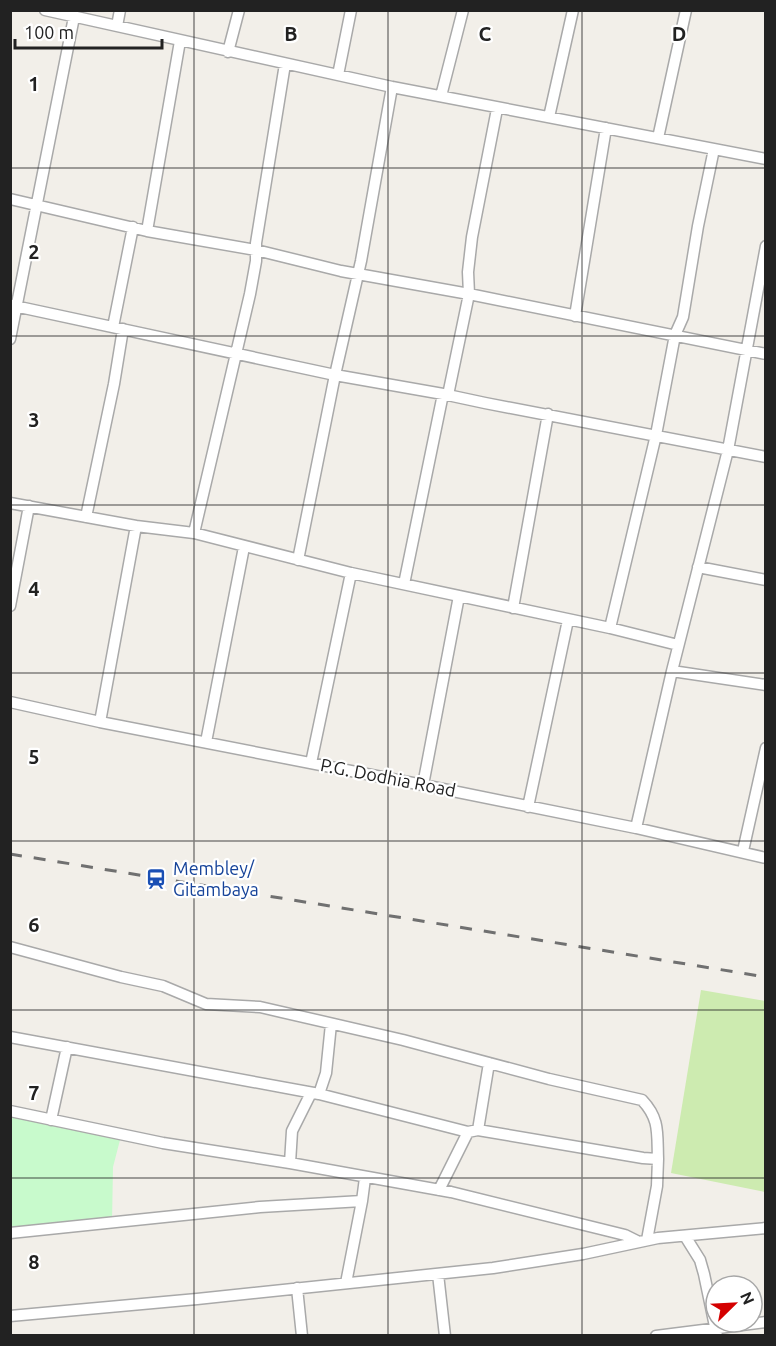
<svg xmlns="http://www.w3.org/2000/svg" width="776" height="1346" font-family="Ubuntu,sans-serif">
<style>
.grass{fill:#cdebb0}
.park{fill:#c8facc}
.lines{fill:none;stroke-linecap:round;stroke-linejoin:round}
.street-casing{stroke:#a9a9a9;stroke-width:13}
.street{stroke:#fff;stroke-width:10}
.rail{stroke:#707070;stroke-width:3;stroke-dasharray:12 12;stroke-linecap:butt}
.grid{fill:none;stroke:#222;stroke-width:1.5;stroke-opacity:0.55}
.labels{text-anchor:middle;stroke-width:4.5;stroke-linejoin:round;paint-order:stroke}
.street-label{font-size:18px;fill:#222;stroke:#fff}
.transit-label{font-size:18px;fill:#164399;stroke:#fff;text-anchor:start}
.grid-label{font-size:20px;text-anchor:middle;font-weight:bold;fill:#222;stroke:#fff;stroke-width:4.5;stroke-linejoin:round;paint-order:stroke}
</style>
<rect width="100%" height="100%" fill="#f2efe9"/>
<!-- grass -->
<path class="grass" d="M 701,990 L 765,1001 L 765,1192 L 671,1173 Z"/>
<!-- park -->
<path class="park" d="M 11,1117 L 120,1140 L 113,1167 L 112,1223 L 11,1233 Z"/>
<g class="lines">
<!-- street casing -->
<g class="street-casing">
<path id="street" d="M 45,10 L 392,87 L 766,159
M 117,26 L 120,10
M 228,52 L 239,10
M 338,75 L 351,10
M 441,96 L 463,10
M 549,117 L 573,10
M 658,138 L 686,10
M 10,199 L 147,231 L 256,250 L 341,271 L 469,294 L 766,354
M 147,231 L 180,41
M 10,305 L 335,375 L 443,394 L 485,403 L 766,457
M 575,316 L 606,128
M 113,327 L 133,227
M 10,339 L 74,17
M 448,395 L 469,294 L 468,272 L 472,237 L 497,109
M 10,503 L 136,526 L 194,533 L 351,573 L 610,628 L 678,645
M 86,517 L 114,384 L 123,329
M 194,533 L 250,294 L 256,261 L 256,243 L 285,64
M 298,560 L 335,375 L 361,261 L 392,87
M 698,567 L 766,580
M 404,584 L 443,394
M 10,606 L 29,506
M 513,608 L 548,414
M 610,628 L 656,435 L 675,335 L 683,317 L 698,226 L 714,149
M 672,671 L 766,685
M 10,702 L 100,722 L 423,785 L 636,828 L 766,858
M 100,722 L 136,526
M 206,742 L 244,547
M 311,763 L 351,573
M 423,785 L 459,596
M 528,807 L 568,620
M 636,828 L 672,671 L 728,450 L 766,246
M 743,851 L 766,748
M 10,947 L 121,977 L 163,986 L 206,1004 L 260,1007 L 403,1040 L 549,1079 L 642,1100 C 660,1119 657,1133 658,1159 L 643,1158 L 478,1130 L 468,1132 L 319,1094 L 10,1037
M 319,1094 L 326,1073 L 331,1024
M 10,1111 L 163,1143 L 290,1163 L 451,1192 L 625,1235 L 637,1241
M 51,1120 L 67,1047
M 478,1130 L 489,1063
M 290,1163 L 292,1131 L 311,1093
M 439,1190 L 468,1132
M 10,1233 L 260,1207 L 362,1201 L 365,1178
M 685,1236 L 700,1260 L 704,1274 L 717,1336
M 647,1240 L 657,1186 L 658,1159
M 438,1274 L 445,1336
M 346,1283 L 362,1201
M 297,1288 L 302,1336
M 10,1316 L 197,1299 L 493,1268 L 583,1254 L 658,1238 L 766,1228
M 656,1336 L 766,1322"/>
</g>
<!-- street -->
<use href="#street" class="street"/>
<!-- rail -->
<path class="rail" d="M 10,854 L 766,977"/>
</g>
<!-- grid -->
<path class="grid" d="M 194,10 L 194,1336M 388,10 L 388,1336M 582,10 L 582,1336M 10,168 L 766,168M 10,336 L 766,336M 10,505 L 766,505M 10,673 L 766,673M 10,841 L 766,841M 10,1010 L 766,1010M 10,1178 L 766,1178"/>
<!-- icons -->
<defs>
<g id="station-bare" transform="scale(1.62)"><path d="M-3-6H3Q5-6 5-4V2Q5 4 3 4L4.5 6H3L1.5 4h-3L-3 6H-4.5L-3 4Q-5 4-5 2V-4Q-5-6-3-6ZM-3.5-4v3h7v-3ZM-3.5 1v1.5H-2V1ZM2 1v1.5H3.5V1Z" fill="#1a4fb4" stroke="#fff" stroke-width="2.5" paint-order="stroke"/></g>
</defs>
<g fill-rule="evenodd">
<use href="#station-bare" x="156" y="879"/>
</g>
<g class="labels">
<!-- street labels -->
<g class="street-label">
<text transform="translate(388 778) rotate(11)" y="6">P.G. Dodhia Road</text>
</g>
<!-- transit labels -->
<g class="transit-label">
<text x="173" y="875">Membley/<tspan x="173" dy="21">Gitambaya</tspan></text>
</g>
</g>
<g class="grid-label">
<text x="291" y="41">B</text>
<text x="485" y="41">C</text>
<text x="679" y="41">D</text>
<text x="34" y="91">1</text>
<text x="34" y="259">2</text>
<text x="34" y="427">3</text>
<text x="34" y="596">4</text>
<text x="34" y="764">5</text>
<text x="34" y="932">6</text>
<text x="34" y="1100">7</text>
<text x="34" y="1269">8</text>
</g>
<!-- border -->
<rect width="776" height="1346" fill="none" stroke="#222222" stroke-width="24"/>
<!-- north arrow -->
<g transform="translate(734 1304) rotate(66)"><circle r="28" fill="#ffffff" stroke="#a7a7a7" stroke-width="1.5"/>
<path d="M0-4.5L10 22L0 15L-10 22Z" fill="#d40000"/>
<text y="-9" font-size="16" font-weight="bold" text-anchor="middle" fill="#222222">N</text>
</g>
<!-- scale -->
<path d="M15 39v9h147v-9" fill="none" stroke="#222222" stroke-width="3"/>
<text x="24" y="39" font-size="18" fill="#222222" stroke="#ffffff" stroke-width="4.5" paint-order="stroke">100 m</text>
</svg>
